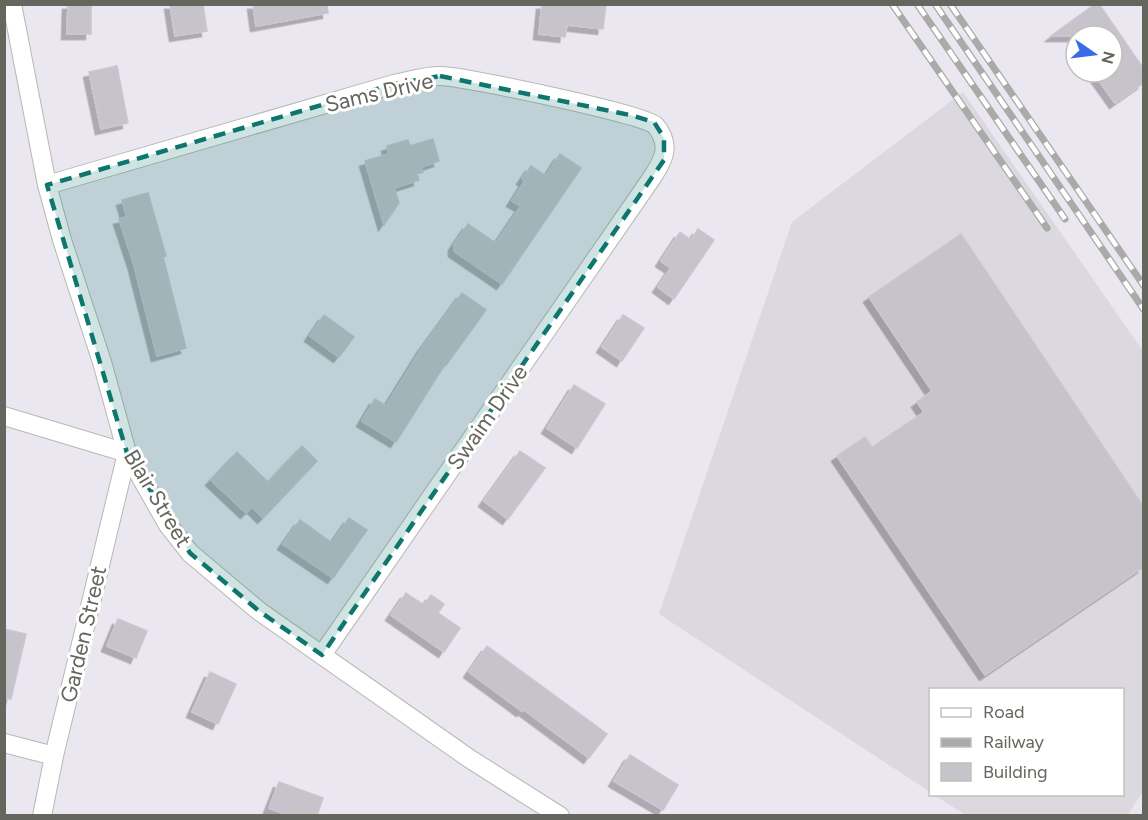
<svg xmlns="http://www.w3.org/2000/svg" width="1148" height="820" font-family="Figtree,sans-serif">
<style>
.industrial{fill:#dbd9df}
.building{fill:#c7c3cb;stroke:#cac5d5;stroke-width:1.5;filter:url(#shadow)}
.lines{fill:none;stroke-linecap:round;stroke-linejoin:round}
.street-casing{stroke:#b7b9b2;stroke-width:20}
.secondary-casing{stroke:#b7b9b1;stroke-width:20}
.street{stroke:#fff;stroke-width:18}
.secondary{stroke:#fff;stroke-width:18}
.rail-casing{stroke:#aaaba8;stroke-width:7}
.rail{stroke:#fff;stroke-width:4.5;stroke-dasharray:14;stroke-linecap:butt}
.marked{fill:#0f766e;fill-opacity:0.2;stroke:#0f766e;stroke-width:4.5;stroke-dasharray:12 8;stroke-linejoin:round}
.labels{text-anchor:middle;stroke-width:6;stroke-linejoin:round;paint-order:stroke}
.street-label{font-size:22px;fill:#65675e;stroke:#fff}
</style>
<defs>
<filter id="shadow"><feDropShadow dx="-5.5" dy="5.5" stdDeviation="0" flood-color="#0004"/></filter>
</defs>
<rect width="100%" height="100%" fill="#ebe7f0"/>
<!-- industrial -->
<path class="industrial" d="M 963,92 L 1143,351 L 1144,790 L 1127,816 L 966,815 L 934,795 L 1122,794 L 1122,690 L 930,690 L 930,792 L 659,614 L 792,222 Z"/>
<!-- building -->
<path class="building" d="M 68,4 L 91,4 L 91,34 L 67,34 Z
M 170,4 L 203,4 L 207,31 L 175,36 Z
M 253,4 L 327,4 L 328,13 L 256,26 Z
M 542,4 L 606,4 L 603,29 L 567,25 L 565,37 L 539,34 Z
M 1095,4 L 1099,4 L 1143,68 L 1143,83 L 1115,103 L 1093,72 L 1112,72 L 1112,36 L 1051,36 Z
M 117,66 L 128,123 L 101,129 L 89,72 Z
M 433,139 L 439,161 L 421,167 L 423,172 L 417,174 L 419,180 L 394,188 L 399,203 L 384,225 L 365,161 L 389,154 L 387,146 L 408,140 L 410,146 Z
M 560,154 L 581,168 L 502,284 L 454,251 L 454,245 L 468,224 L 496,243 L 521,206 L 512,201 L 525,181 L 522,179 L 531,166 L 546,176 Z
M 148,193 L 166,256 L 163,257 L 186,348 L 157,356 L 134,265 L 119,219 L 127,217 L 122,200 Z
M 698,229 L 714,240 L 674,299 L 658,287 L 671,268 L 661,261 L 680,232 L 691,240 Z
M 961,234 L 1143,506 L 1143,567 L 985,675 L 837,456 L 865,437 L 872,447 L 924,412 L 917,402 L 932,391 L 869,297 Z
M 462,293 L 486,310 L 446,365 L 445,364 L 396,442 L 362,421 L 375,399 L 386,406 L 422,348 Z
M 324,315 L 354,337 L 339,357 L 310,336 Z
M 623,315 L 644,328 L 622,361 L 602,347 Z
M 574,385 L 605,404 L 577,448 L 547,428 Z
M 302,446 L 317,461 L 263,518 L 252,507 L 246,513 L 211,480 L 237,452 L 268,482 Z
M 520,451 L 545,468 L 508,519 L 484,501 Z
M 349,518 L 367,530 L 333,578 L 283,544 L 300,520 L 332,543 Z
M 406,593 L 424,605 L 431,595 L 444,604 L 438,613 L 460,628 L 444,652 L 391,615 Z
M 118,619 L 147,631 L 136,658 L 107,646 Z
M 4,629 L 26,634 L 11,699 L 4,698 Z
M 487,646 L 607,734 L 589,758 L 523,709 L 522,711 L 469,672 Z
M 210,672 L 236,684 L 218,724 L 192,712 Z
M 630,755 L 678,785 L 663,810 L 614,781 Z
M 279,782 L 323,798 L 317,816 L 291,816 L 269,808 Z"/>
<g class="lines">
<!-- street casing -->
<g class="street-casing">
<path id="street" d="M 47,185 L 394,84 C 409,81 425,76 440,76 C 462,76 647,115 655,125 C 672,145 664,160 651,179 L 322,655
M 4,416 L 127,453 L 54,756 L 42,816
M 4,743 L 54,756"/>
</g>
<!-- secondary casing -->
<g class="secondary-casing">
<path id="secondary" d="M 12,4 L 47,185 L 62,240 L 102,362 L 127,453 L 168,525 L 190,553 L 259,611 L 470,759 L 560,816"/>
</g>
<!-- street -->
<use href="#street" class="street"/>
<!-- secondary -->
<use href="#secondary" class="secondary"/>
<!-- rail casing -->
<g class="rail-casing">
<path id="rail" d="M 892,4 L 1047,228
M 917,4 L 1065,219
M 935,4 L 1144,310
M 950,4 L 1144,286"/>
</g>
<!-- rail -->
<use href="#rail" class="rail"/>
</g>
<!-- marked area -->
<path class="marked" d="M 440,76 L 630,115 L 654,122 L 664,138 L 664,160 L 322,655 L 259,611 L 190,553 L 127,453 L 47,185 L 394,84 Z"/>
<g class="labels">
<!-- street labels -->
<g class="street-label">
<text transform="translate(379 92) rotate(-13)" y="8">Sams Drive</text>
<text transform="translate(487 417) rotate(-55)" y="8">Swaim Drive</text>
<text transform="translate(158 498) rotate(59)" y="8">Blair Street</text>
<text transform="translate(83 634) rotate(-77)" y="8">Garden Street</text>
</g>
</g>
<!-- border -->
<rect width="1148" height="820" fill="none" stroke="#65675e" stroke-width="12"/>
<!-- legend -->
<rect x="929" y="688" width="195" height="108" fill="#ffffff" stroke="#c1c2bf" stroke-width="1.5"/>
<rect x="941" y="708" width="30" height="9" fill="#ffffff" stroke="#c1c2bf" stroke-width="1.5"/>
<text x="983" y="718" font-size="18" fill="#65675e">Road</text>
<rect x="941" y="738" width="30" height="9" fill="#aaaba8" stroke="#c1c2bf" stroke-width="1.5"/>
<text x="983" y="748" font-size="18" fill="#65675e">Railway</text>
<rect x="941" y="763" width="30" height="18" fill="#c7c3cb" stroke="#c1c2bf" stroke-width="1.5"/>
<text x="983" y="778" font-size="18" fill="#65675e">Building</text>
<!-- north arrow -->
<g transform="translate(1094 54) rotate(104)"><circle r="28" fill="#ffffff" stroke="#c1c2bf" stroke-width="1.5"/>
<path d="M0-4.5L10 22L0 15L-10 22Z" fill="#376ce6"/>
<text y="-9" font-size="16" font-weight="bold" text-anchor="middle" fill="#65675e">N</text>
</g>
</svg>
